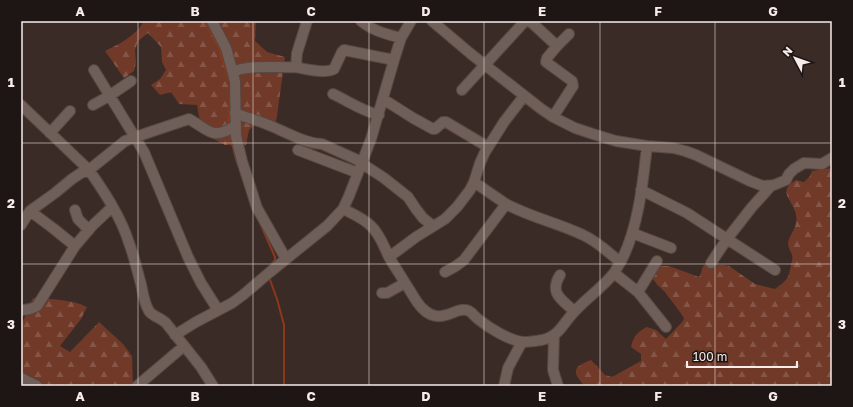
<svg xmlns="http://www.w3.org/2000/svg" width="853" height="407" font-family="'Golos Text',sans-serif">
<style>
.forest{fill:url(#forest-firs)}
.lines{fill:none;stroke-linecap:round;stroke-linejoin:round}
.stream{stroke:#8f371a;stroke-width:2}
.minor-casing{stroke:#554843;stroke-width:12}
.minor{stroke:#705e58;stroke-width:10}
.grid{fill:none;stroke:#f7ece9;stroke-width:1;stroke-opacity:0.55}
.neatline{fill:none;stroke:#f7ece9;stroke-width:1.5}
.grid-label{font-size:13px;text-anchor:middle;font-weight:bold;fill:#f7ece9}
</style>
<defs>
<pattern id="forest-firs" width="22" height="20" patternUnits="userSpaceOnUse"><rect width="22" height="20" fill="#703928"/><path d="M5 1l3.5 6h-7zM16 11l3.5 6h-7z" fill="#855647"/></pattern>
</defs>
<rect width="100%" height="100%" fill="#3b2b26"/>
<!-- forest -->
<path class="forest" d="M 144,21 L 256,21 L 255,41 L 267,52 L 285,57 L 277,116 L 274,131 L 256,124 L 249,130 L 246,145 L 225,145 L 208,136 L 200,122 L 197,105 L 179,104 L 171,92 L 160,95 L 151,85 L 160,79 L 166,70 L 162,62 L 161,47 L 148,33 L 138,41 L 135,50 L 136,62 L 134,71 L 124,78 L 105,51 C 119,44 136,36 144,21 Z
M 832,168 L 832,386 L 584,386 C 580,380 571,372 579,366 C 583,363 586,362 591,360 L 605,375 L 612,377 L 641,361 L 641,354 L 631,347 C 633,337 638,331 647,327 L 656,330 L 666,339 L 683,321 L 684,318 C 678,309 671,300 664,291 C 660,287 654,283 652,276 L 660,266 L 669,266 L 699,277 C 702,273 701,269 704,265 L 723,265 L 729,266 L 755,284 L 775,289 C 787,280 789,279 791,264 C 792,261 793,257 792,255 C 791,251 788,248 788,243 C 789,236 795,230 796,223 C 797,219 796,214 795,211 C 790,198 778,190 796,180 L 804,182 L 810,176 L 812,171 Z
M 33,298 C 51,299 70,299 87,307 L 81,319 L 60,346 L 70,352 L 99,322 L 123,344 L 132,356 L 133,386 L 21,386 L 21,326 Z"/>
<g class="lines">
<!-- stream -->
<path class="stream" d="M 205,21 L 219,48 L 230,84
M 229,126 L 230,96
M 229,132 L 236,159 L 239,167
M 260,223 L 275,257 L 275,260 L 270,266
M 269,277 L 277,299 L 284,325 L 284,386"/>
<!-- minor casing -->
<g class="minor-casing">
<path id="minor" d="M 212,21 L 226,48 L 233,73 L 235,82 L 236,136 L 242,161 L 257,208 L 286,259
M 307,21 L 297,53 L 296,67 C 305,69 326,74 334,69 L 342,52 L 344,50 L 394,60
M 361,21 C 373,31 386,34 401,38
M 432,21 L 471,54 L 540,108 L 553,117 L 575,128 L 593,134 L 616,141 L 647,146 L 673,148 L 685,151 L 696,155 L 750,181 L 763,186 L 774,185 L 786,180 L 789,174 L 794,169 L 804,163 L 822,164 L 832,158
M 530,21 L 557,46 L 547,58 L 546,62 L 572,81 L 573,86 L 553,117
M 557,46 L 569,34
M 94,70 L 144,152 L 188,257 L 201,283 L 218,310
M 233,73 C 236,71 239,69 242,69 C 258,65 279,68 296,67
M 462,90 L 525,21
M 333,94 C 348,101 362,111 379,115
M 383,99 L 413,118 L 433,129 L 435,129 L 443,122 L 446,122 L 488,147
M 21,105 L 89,170 C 105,193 121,217 129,243 C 134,256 137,270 141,284 C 143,293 144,303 149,311 C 152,316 161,318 166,323 L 201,367 L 213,386
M 93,105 L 109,96 L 131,81
M 235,113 C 247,118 260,121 271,126 C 288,133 304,143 322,144 L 362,162
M 50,133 L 70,111
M 298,150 L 358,173
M 361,163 L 384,178 L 408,197 L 416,209 L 423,218 L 433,226
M 641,190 L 687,213 L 727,239 L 752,207 L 771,186
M 506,204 C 530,217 558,223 583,235 C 597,241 609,253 620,262
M 343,209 C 353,214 363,218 371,226 C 380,234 384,247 389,257 C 394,266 400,274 405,283 C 411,291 415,301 422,308 C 441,328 457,304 469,311 C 473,313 475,317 478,319 C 489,328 510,341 524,342 C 530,342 535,341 542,340 C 561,335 562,324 575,311 C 587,298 603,287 614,273 C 616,270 618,266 620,263 C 638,231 643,182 647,146
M 75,210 L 78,219 L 89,230
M 30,211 L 54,229 L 75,246
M 21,225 L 26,217 L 30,211 L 37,206 L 55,193 L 72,179 L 81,173 L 89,170 L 125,141 L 150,132 L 189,119 C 209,130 212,141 235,126
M 632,233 L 671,248
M 389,257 L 416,237 L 445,219 L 457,207 L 470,190 L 474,182 L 480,163 L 485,152 L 504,122 L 524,96
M 711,263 L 727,239 L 775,270
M 445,272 L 456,266 L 464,260 L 506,204 L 474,182
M 614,273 L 638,292 L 666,327
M 560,275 C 549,293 561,299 574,311
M 638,292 L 657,261
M 382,293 L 387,293 L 405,283
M 21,310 C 27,310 32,309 37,306 L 75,246 L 92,226 L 112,207
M 175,335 L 196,322 L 232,303 L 243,295 L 270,272 L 327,226 L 343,209 L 349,196 L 371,139 L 394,60 L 401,38 L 411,21
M 554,335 L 553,370 L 558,386
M 21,378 L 37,386
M 137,386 L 184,346
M 504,386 L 508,368 L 522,342"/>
</g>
<!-- minor -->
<use href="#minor" class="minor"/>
</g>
<!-- grid -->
<path class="grid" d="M 138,21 L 138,386M 253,21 L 253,386M 369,21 L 369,386M 484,21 L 484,386M 600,21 L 600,386M 715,21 L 715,386M 21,143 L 832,143M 21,264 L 832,264"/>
<!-- border -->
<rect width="853" height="407" fill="none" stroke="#1d1614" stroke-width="44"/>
<!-- north arrow -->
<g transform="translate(795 58) rotate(311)" stroke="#1d1614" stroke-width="3" paint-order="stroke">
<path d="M0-3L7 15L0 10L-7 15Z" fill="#f7ece9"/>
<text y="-6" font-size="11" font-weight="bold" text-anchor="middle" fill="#f7ece9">N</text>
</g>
<!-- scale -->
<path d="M687 361v6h110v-6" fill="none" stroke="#f7ece9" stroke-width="2"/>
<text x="693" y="361" font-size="12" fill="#f7ece9" stroke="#1d1614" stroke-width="3" paint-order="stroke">100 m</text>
<rect x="22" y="22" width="809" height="363" class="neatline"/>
<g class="grid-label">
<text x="80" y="16">A</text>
<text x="195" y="16">B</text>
<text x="311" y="16">C</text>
<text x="426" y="16">D</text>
<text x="542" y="16">E</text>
<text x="658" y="16">F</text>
<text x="773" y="16">G</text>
<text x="11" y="87">1</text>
<text x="842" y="87">1</text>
<text x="11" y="208">2</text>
<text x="842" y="208">2</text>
<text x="11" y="329">3</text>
<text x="842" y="329">3</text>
<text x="80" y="401">A</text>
<text x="195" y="401">B</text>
<text x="311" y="401">C</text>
<text x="426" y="401">D</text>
<text x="542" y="401">E</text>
<text x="658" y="401">F</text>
<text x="773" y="401">G</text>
</g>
</svg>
